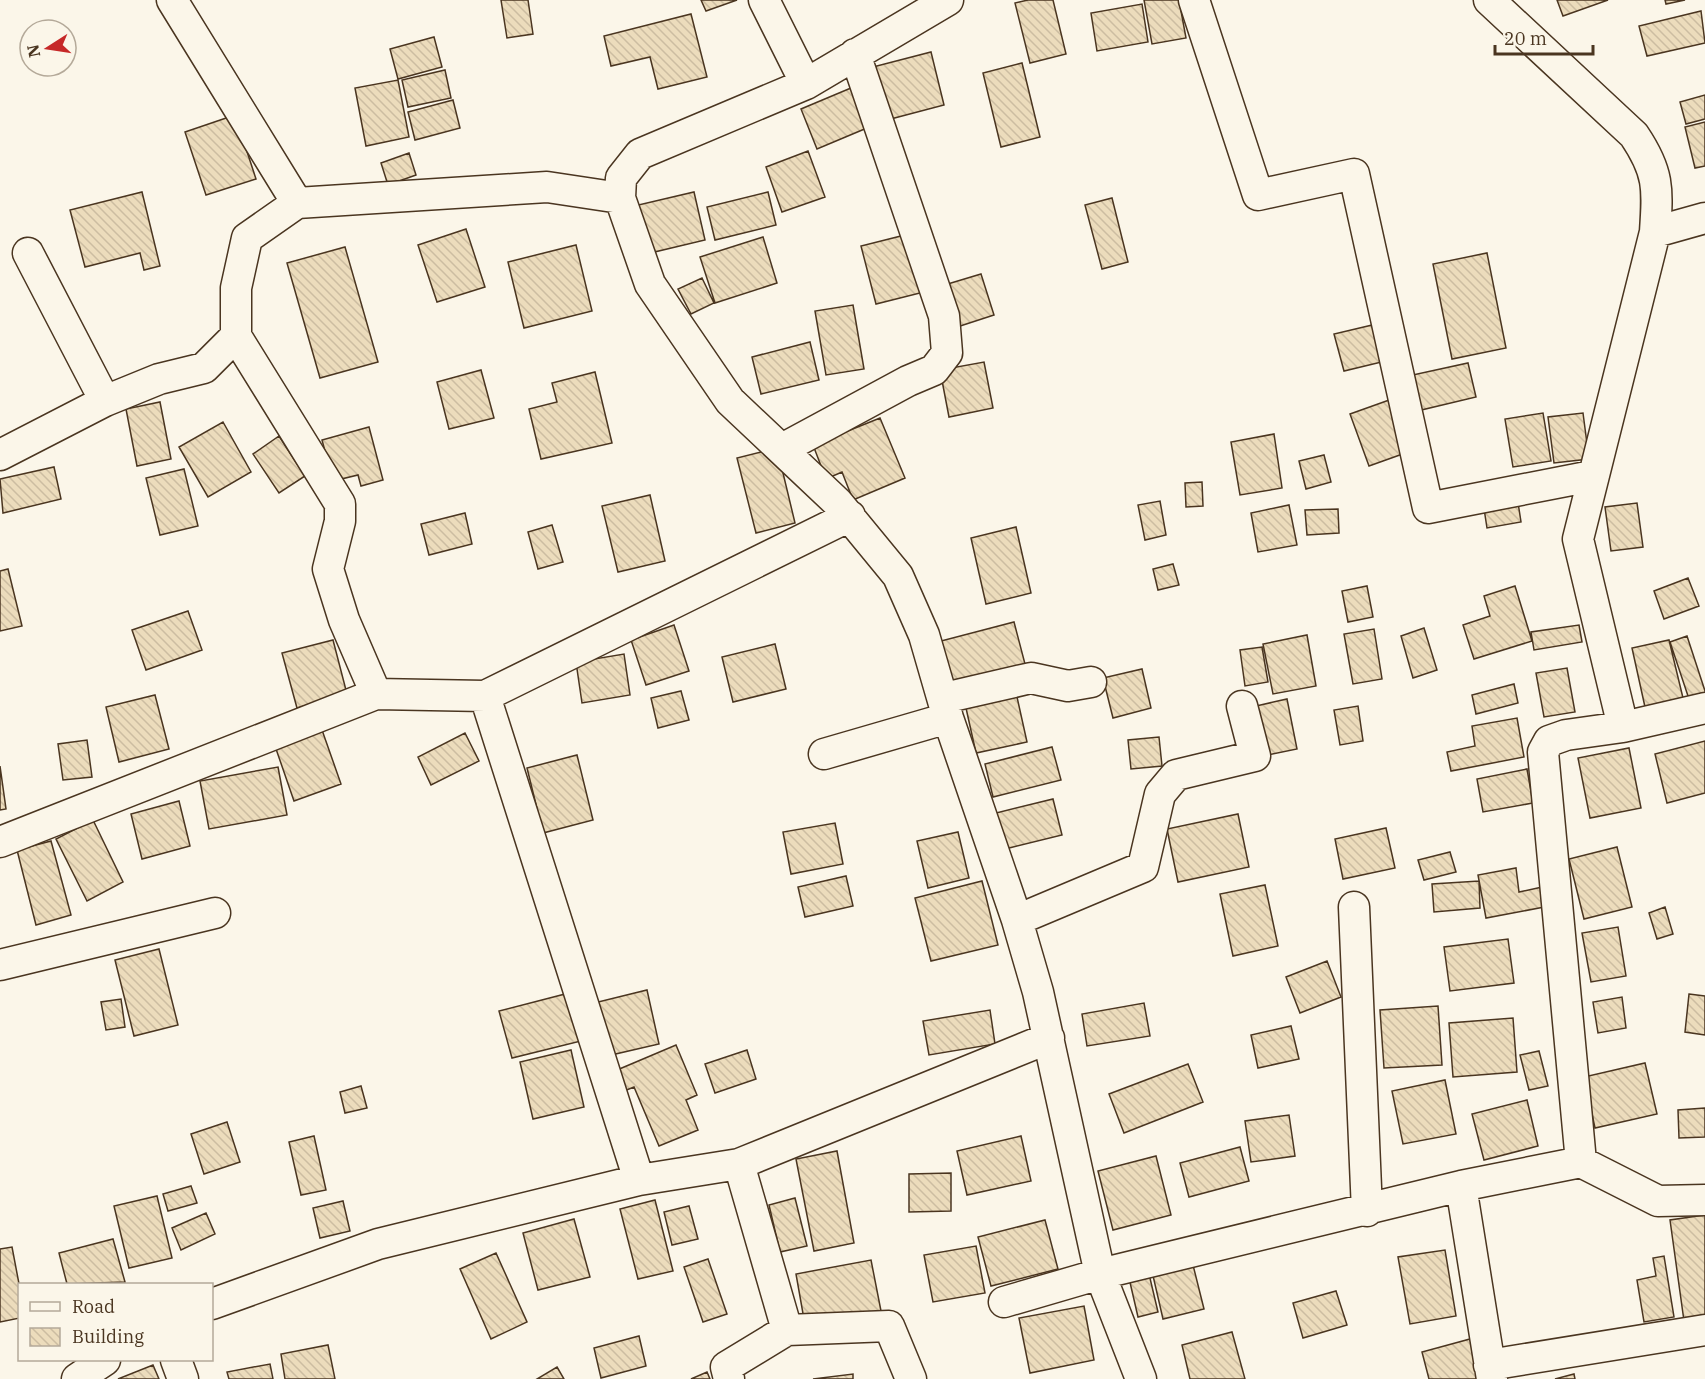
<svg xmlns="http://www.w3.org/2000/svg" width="1705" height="1379" font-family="'IBM Plex Serif',serif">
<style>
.building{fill:url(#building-back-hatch);stroke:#4a3520;stroke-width:1.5}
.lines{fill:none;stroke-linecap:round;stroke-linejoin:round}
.minor-casing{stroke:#4a3520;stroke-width:33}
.minor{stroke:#fbf6e9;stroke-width:30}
</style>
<defs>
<pattern id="building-back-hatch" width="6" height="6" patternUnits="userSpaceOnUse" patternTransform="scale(1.5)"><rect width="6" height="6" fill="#ecdcbc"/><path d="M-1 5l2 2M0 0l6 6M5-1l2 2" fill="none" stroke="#ccbda1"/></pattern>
</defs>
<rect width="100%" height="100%" fill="#fbf6e9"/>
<!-- building -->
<path class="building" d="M 501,0 L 528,0 L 533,34 L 507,38 Z
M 701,0 L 737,0 L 706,11 Z
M 1028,0 L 1053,0 L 1066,54 L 1030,63 L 1015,3 Z
M 1144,0 L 1179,0 L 1186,38 L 1152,44 Z
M 1557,0 L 1608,0 L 1563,16 Z
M 1665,0 L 1685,0 L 1666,4 Z
M 1142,4 L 1148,42 L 1097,51 L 1091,13 Z
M 1701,11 L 1705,43 L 1647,56 L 1639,26 Z
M 691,14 L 707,77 L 658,89 L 650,57 L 611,66 L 604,36 Z
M 434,37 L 442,67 L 398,79 L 390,49 Z
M 931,52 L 944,105 L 883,121 L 869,68 Z
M 1022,63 L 1040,137 L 1001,147 L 983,73 Z
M 445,70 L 451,98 L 408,107 L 402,80 Z
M 398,80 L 409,137 L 366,146 L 355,88 Z
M 858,85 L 874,125 L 817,149 L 801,109 Z
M 1705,95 L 1705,119 L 1686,124 L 1680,102 Z
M 453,100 L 460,128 L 415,140 L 408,112 Z
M 235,115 L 256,179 L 206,195 L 185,132 Z
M 1705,122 L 1705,166 L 1695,168 L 1685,127 Z
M 808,151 L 825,197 L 782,212 L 766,167 Z
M 409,153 L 416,175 L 388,185 L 381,163 Z
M 142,192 L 160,266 L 144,270 L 140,253 L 85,267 L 70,210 Z
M 694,192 L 705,240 L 646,254 L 634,206 Z
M 768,192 L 776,225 L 715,240 L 707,207 Z
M 1112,198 L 1128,262 L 1102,269 L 1085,205 Z
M 466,229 L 485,287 L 437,302 L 418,245 Z
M 909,234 L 924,292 L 876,304 L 861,246 Z
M 763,237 L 777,283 L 715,303 L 700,257 Z
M 576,245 L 592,311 L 524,328 L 508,262 Z
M 345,247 L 378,362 L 320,378 L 287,263 Z
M 1487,253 L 1506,348 L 1452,359 L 1433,264 Z
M 981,274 L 994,315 L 954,328 L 941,286 Z
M 702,278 L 714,303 L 691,314 L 678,289 Z
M 853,305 L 864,369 L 826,375 L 815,311 Z
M 1385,322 L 1394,359 L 1344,371 L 1334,334 Z
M 810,342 L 819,380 L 761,394 L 752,357 Z
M 984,362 L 993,408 L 949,417 L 940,370 Z
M 1468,363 L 1476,397 L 1417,411 L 1408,376 Z
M 481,370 L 494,418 L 449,429 L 437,382 Z
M 595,372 L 612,443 L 541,459 L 529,409 L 557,402 L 552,383 Z
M 1392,399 L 1411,451 L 1369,466 L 1350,414 Z
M 160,402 L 171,459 L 137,466 L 126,409 Z
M 1543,413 L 1551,461 L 1513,467 L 1505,419 Z
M 1583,413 L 1589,459 L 1554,463 L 1548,417 Z
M 880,418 L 905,478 L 853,500 L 842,472 L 826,479 L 813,445 Z
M 223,422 L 251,472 L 208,497 L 179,447 Z
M 369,427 L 383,480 L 361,486 L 358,475 L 333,481 L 322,440 Z
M 1274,434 L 1282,488 L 1240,495 L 1231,442 Z
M 279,436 L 305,476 L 279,493 L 253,454 Z
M 777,448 L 795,523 L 756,533 L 737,458 Z
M 1324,455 L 1331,482 L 1306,489 L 1299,461 Z
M 54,467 L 61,499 L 3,513 L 0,479 Z
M 184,469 L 198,526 L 160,535 L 146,478 Z
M 1202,482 L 1203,506 L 1186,507 L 1185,483 Z
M 650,495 L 665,561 L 618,572 L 602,506 Z
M 1517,496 L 1521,522 L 1487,528 L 1483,502 Z
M 1160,501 L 1166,535 L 1145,540 L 1138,505 Z
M 1637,503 L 1643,547 L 1611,551 L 1605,507 Z
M 1289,505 L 1297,545 L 1258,552 L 1251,513 Z
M 1338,509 L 1339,533 L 1307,535 L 1305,510 Z
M 465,513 L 472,544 L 429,555 L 421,524 Z
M 552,525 L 563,562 L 538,569 L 528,532 Z
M 1016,527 L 1031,593 L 986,604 L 971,538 Z
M 1173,564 L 1179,585 L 1158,590 L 1153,569 Z
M 8,569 L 22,626 L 0,631 L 0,571 Z
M 1688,578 L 1699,606 L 1664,619 L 1654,591 Z
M 1367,586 L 1373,617 L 1348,622 L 1342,591 Z
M 1515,586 L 1532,641 L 1474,659 L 1463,625 L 1490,616 L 1484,596 Z
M 188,611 L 202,650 L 146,670 L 132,630 Z
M 1014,622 L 1025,664 L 951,682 L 941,641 Z
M 674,625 L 689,671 L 646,685 L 631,640 Z
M 1579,625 L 1582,642 L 1534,650 L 1531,632 Z
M 1424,628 L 1437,670 L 1413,678 L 1401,636 Z
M 1374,629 L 1382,679 L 1353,684 L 1344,634 Z
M 1307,635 L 1316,686 L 1273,694 L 1263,644 Z
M 1687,636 L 1705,691 L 1705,696 L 1690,702 L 1670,642 Z
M 333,640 L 347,694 L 297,708 L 282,653 Z
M 1669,640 L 1683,698 L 1645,707 L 1632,648 Z
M 775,644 L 786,689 L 733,702 L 722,657 Z
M 1262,647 L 1268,682 L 1245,686 L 1240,650 Z
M 624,654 L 630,695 L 582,703 L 576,662 Z
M 1567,668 L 1575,712 L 1544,717 L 1536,673 Z
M 1142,669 L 1151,708 L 1113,718 L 1103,678 Z
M 1514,684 L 1518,703 L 1476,714 L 1472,695 Z
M 1015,688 L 1027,742 L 976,753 L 964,699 Z
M 681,691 L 689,720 L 658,728 L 651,698 Z
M 155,695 L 169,749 L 119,762 L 106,707 Z
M 1287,699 L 1297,749 L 1267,755 L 1256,706 Z
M 1358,706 L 1363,741 L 1340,745 L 1334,710 Z
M 1517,718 L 1524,757 L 1451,771 L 1447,752 L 1475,746 L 1472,726 Z
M 322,730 L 341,784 L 294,801 L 275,746 Z
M 465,733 L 479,761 L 431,785 L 418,757 Z
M 1159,737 L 1162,766 L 1131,769 L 1128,740 Z
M 87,740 L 92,777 L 63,780 L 58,744 Z
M 1705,741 L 1705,793 L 1667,803 L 1655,754 Z
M 1052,747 L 1061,780 L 993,797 L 985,764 Z
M 1629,748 L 1641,808 L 1590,818 L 1578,758 Z
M 577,755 L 593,820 L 543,833 L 527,768 Z
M 0,766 L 6,809 L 0,810 Z
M 278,767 L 287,815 L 209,829 L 200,781 Z
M 1527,769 L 1533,803 L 1483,812 L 1477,779 Z
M 1053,799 L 1062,835 L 1005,849 L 996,813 Z
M 179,801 L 190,846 L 142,859 L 131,814 Z
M 1238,814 L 1249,867 L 1178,882 L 1167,829 Z
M 93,820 L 123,882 L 87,901 L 56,839 Z
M 835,823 L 843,864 L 791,874 L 783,832 Z
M 1386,828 L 1395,868 L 1343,879 L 1335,839 Z
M 958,832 L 969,878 L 928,888 L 917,841 Z
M 51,841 L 71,915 L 36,925 L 17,850 Z
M 1617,847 L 1632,907 L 1584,919 L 1569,859 Z
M 1450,852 L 1456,872 L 1424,880 L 1418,860 Z
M 1516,868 L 1519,892 L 1547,886 L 1550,906 L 1486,918 L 1478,875 Z
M 846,876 L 853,906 L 805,917 L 798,887 Z
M 982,881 L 998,945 L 931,961 L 915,898 Z
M 1479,881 L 1480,908 L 1434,912 L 1432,884 Z
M 1265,885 L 1278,946 L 1233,956 L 1220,894 Z
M 1665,907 L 1673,934 L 1657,939 L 1649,913 Z
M 1618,927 L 1626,976 L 1591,982 L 1582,933 Z
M 1508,939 L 1514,983 L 1450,991 L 1444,947 Z
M 159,949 L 178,1025 L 134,1036 L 115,960 Z
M 1327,961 L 1341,997 L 1300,1013 L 1286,977 Z
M 647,990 L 659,1044 L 611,1055 L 598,1002 Z
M 569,993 L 581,1041 L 512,1058 L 499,1011 Z
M 1689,994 L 1705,996 L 1705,1035 L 1685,1032 Z
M 1622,997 L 1626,1028 L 1598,1033 L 1593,1002 Z
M 121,999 L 125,1027 L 106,1030 L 101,1002 Z
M 1144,1003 L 1150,1036 L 1087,1046 L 1082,1014 Z
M 1438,1006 L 1442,1065 L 1384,1068 L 1380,1010 Z
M 990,1010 L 995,1044 L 929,1055 L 923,1021 Z
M 1513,1018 L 1517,1072 L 1453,1077 L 1449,1023 Z
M 1291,1026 L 1299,1059 L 1258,1068 L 1251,1035 Z
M 676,1045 L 697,1095 L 686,1100 L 698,1130 L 659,1146 L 634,1087 L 619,1093 L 610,1073 Z
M 571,1050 L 584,1107 L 533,1119 L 520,1062 Z
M 747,1050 L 756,1079 L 715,1093 L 705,1064 Z
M 1539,1051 L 1548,1086 L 1529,1090 L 1520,1055 Z
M 1645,1063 L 1657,1114 L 1595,1128 L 1584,1077 Z
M 1188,1064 L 1203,1102 L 1124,1133 L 1109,1094 Z
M 1445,1080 L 1456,1134 L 1403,1144 L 1392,1091 Z
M 361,1086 L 367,1108 L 345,1113 L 340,1092 Z
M 1527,1100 L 1538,1146 L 1484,1160 L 1472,1114 Z
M 1705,1108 L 1705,1137 L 1679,1138 L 1678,1110 Z
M 1289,1115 L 1295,1156 L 1251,1162 L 1245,1121 Z
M 227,1122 L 240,1162 L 204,1174 L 191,1134 Z
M 314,1136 L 326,1190 L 301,1195 L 289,1142 Z
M 1021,1136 L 1031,1181 L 967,1195 L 957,1151 Z
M 1240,1147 L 1249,1181 L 1189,1197 L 1180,1163 Z
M 837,1151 L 854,1243 L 814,1251 L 796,1159 Z
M 1156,1156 L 1171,1215 L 1113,1230 L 1098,1171 Z
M 951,1173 L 951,1211 L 909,1212 L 909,1174 Z
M 191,1186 L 197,1203 L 168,1211 L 163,1194 Z
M 157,1196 L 172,1258 L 129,1268 L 114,1206 Z
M 795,1198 L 807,1246 L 780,1252 L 769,1205 Z
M 655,1200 L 673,1271 L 638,1279 L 620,1209 Z
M 343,1201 L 350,1231 L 320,1238 L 313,1208 Z
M 689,1206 L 698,1239 L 672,1245 L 664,1212 Z
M 206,1213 L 215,1234 L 181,1250 L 172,1228 Z
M 1705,1215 L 1705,1318 L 1684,1321 L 1670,1220 Z
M 574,1219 L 590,1277 L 538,1290 L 523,1233 Z
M 1045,1220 L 1058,1269 L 991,1286 L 978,1237 Z
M 113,1239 L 125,1282 L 67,1284 L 59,1253 Z
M 976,1246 L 985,1293 L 933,1302 L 924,1255 Z
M 12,1247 L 20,1289 L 20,1318 L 0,1322 L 0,1249 Z
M 1445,1250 L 1456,1316 L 1410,1324 L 1398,1257 Z
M 496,1253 L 527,1322 L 491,1339 L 460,1269 Z
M 1664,1256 L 1674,1317 L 1644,1322 L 1637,1280 L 1656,1276 L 1653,1258 Z
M 1191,1257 L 1204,1309 L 1163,1319 L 1151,1267 Z
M 708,1259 L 727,1314 L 703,1322 L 684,1267 Z
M 871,1260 L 881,1311 L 805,1325 L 796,1274 Z
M 1149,1274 L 1158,1312 L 1138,1317 L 1129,1278 Z
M 1336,1291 L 1347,1325 L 1303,1338 L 1293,1303 Z
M 1084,1306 L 1094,1360 L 1030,1373 L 1019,1318 Z
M 1232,1332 L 1245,1379 L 1190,1379 L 1182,1345 Z
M 639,1336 L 646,1366 L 601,1378 L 594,1348 Z
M 1470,1339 L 1480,1379 L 1429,1379 L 1422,1352 Z
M 328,1345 L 335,1379 L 285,1379 L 281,1354 Z
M 270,1364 L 273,1379 L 229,1379 L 227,1372 Z
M 153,1365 L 159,1379 L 118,1379 Z
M 557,1367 L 564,1379 L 537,1379 Z
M 707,1372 L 710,1379 L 691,1379 Z
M 853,1374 L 853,1379 L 813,1379 Z
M 1574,1374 L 1575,1379 L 1555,1379 Z"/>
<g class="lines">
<!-- minor casing -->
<g class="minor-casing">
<path id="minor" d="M 172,0 L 297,203
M 764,0 L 806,84
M 1194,0 L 1258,195 L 1354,174 L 1428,508 L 1592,476
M 1489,0 L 1634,135 C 1659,172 1658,188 1655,232 L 1578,539 L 1623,727
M 620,198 L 650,284 L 730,401 L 838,503 L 898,576 L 924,635 L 948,718 L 1017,920 L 1038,992 L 1100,1274 L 1141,1379
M 1655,232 L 1705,218
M 28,253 L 105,401
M 236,336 L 340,504 L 340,521 L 328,569 L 344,620 L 376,694
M 782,449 L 908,381 L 934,370 L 947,353 L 944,316 L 855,54
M 0,455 L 105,401 L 159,379 L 204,368 L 236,336 L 236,288 L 247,238 L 297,203 L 547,187 L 620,198 L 621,178 L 640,154 L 806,84 L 948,0
M 485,696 L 639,1180
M 944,698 L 1031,678 L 1068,686 L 1091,682
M 824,754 L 948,718
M 0,842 L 376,694 L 485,696 L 850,516
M 1354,907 L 1367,1211
M 1017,920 L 1143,867 L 1160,794 L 1176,775 L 1255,756 L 1242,706
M 0,965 L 215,913
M 1581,1162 L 1543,752 L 1549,741 L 1566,735 L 1623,727 L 1705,708
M 739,1164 L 787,1330 L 889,1326 L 911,1379
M 1461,1186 L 1492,1379
M 1004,1302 L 1100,1274 L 1461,1186 L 1581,1162 L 1658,1201 L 1705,1200
M 212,1304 L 378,1244 L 639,1180 L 739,1164 L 1049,1038
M 176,1360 L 183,1379
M 1489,1365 L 1705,1330
M 77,1379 L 105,1360
M 729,1379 L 726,1367 L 787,1330"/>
</g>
<!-- minor -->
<use href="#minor" class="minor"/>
</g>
<!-- legend -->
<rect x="18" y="1283" width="195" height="78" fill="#fbf6e9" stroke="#b4a999" stroke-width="1.5"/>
<rect x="30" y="1302" width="30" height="9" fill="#fbf6e9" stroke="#b4a999" stroke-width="1.5"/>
<text x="72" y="1313" font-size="18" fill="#4a3520">Road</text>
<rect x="30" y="1328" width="30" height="18" fill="url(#building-back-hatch)" stroke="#b4a999" stroke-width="1.5"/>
<text x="72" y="1343" font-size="18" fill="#4a3520">Building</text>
<!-- north arrow -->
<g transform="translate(48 48) rotate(258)"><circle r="28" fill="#fbf6e9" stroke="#b4a999" stroke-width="1.5"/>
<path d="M0-4.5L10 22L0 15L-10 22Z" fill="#c62828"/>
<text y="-9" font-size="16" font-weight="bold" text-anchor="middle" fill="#4a3520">N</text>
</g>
<!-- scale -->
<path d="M1495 45v9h98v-9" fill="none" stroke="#4a3520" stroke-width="3"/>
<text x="1504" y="45" font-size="18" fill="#4a3520" stroke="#fbf6e9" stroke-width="4.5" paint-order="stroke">20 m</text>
</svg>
